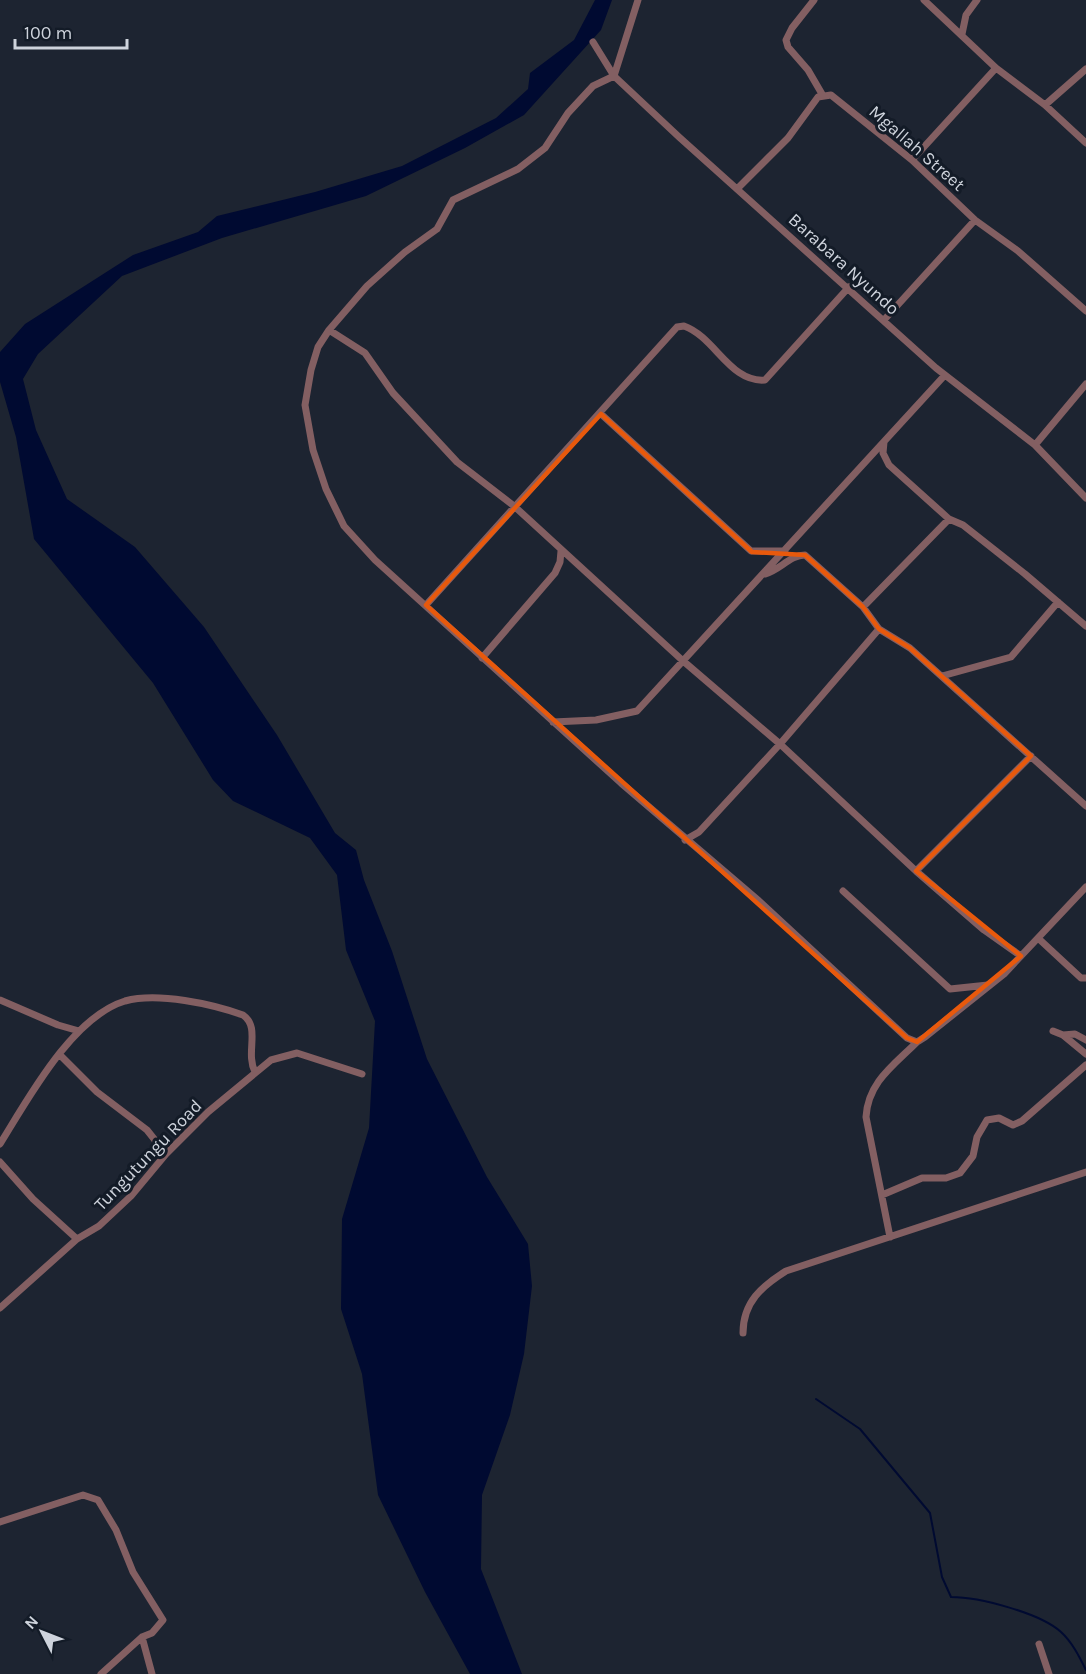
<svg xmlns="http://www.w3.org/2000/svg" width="1086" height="1674" font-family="Karla,sans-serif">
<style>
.water{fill:#000a31}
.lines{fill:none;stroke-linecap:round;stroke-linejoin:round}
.stream{stroke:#000a31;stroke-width:2}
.minor{stroke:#835f62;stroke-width:7}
.marked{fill:none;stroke:#e8590c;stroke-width:4.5;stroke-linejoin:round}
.labels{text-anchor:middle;stroke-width:6;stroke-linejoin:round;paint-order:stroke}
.street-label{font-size:18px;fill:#ced3dc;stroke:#131b27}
</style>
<rect width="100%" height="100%" fill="#1d2431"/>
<!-- water -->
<path class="water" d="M 595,0 L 612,0 L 601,30 L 524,115 L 465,148 L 366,196 L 222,238 L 122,276 L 38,354 L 23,379 L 36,430 L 67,499 L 135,547 L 204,627 L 277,735 L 335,833 L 356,850 L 364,880 L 392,951 L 427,1059 L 487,1177 L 528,1244 L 532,1286 L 524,1354 L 510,1415 L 482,1495 L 481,1569 L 522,1674 L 470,1674 L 425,1592 L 378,1495 L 362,1374 L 341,1309 L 342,1219 L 369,1128 L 375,1021 L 346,950 L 337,875 L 310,838 L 233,801 L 213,780 L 153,683 L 34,539 L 16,437 L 0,382 L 0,352 L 25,324 L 133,255 L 198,232 L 217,216 L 315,192 L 402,166 L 496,118 L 528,89 L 530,73 L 574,40 Z"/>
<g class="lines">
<!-- stream -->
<path class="stream" d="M 816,1399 L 860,1429 L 930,1513 L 942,1577 L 951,1597 C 979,1597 1040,1613 1061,1632 C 1072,1642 1079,1656 1086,1670"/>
<!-- minor -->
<path class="minor" d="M 638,0 L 614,76 L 593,86 L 568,113 L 545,148 L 518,169 L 453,200 L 437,229 L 405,252 L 367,286 L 329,330 L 318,347 L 311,370 L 305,405 L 313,450 L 326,489 L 344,526 L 375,560 L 621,783 L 759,901 L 907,1038 L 917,1042 L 925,1037 L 1004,974 L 1086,887
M 814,0 L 792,28 L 786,40 L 788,47 L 808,70 L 822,94
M 924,0 L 996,68 L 1045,105 L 1086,69
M 962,34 L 966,15 L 977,0
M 593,42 L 614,76 L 679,137 L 936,368 L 1035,445 L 1086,498
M 1045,105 L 1086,143
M 912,160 L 996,68
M 738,188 L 788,138 L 818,97 L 831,95 L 912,160 L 975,220 L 1018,251 L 1086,311
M 884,320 L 975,220
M 329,330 L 365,353 L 393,393 L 457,462 L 514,506 L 682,660 L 780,744 L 916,871 L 984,930 L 1021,956
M 601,414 L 751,551 L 785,551
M 884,442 L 883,453 L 889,465 L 949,519 L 963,525 L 1025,574 L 1086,626
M 1035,445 L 1086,384
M 765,574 C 780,570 790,555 805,555 L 863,607 L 879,629 L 910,648 L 1086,806
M 426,605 L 677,327 L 684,326 C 715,337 730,383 765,380 L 849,287
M 863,607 L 949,519
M 482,658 L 555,573 L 560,562 L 561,551
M 942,676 L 1011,657 L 1058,602
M 553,722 L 596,720 L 637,711 L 945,375
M 685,840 L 699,832 L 780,744 L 879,629
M 916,871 L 1031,756
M 843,891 L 950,989 L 988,985
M 1039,939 L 1081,978 L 1086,978
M 0,1000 L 58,1025 L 79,1031
M 1053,1031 L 1063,1035 L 1086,1054
M 1063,1035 L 1075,1034 L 1086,1040
M 59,1054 L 97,1092 L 147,1130 L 166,1154
M 0,1144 C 28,1099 72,1017 125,1001 C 158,992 212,1004 243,1015 C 261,1028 245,1052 255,1072
M 0,1162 L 33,1199 L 77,1239
M 882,1195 L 922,1178 L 946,1178 L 960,1173 L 973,1156 L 977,1137 L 987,1120 L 999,1118 L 1013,1125 L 1022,1121 L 1086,1065
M 890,1237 L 866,1117 C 868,1082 894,1065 917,1042
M 0,1308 L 77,1239 L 99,1226 L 131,1196 L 166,1154 L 208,1112 L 271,1060 L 297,1053 L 362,1074
M 743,1333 C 743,1302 762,1286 786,1271 L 1086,1172
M 0,1522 L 83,1495 L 98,1500 L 116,1530 L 133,1572 L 163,1620 L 152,1633 L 142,1637 L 152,1674
M 1039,1644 L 1049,1674
M 101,1674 L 142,1637"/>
</g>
<!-- marked area -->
<path class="marked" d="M 601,414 L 752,552 L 805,555 L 863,607 L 879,629 L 910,648 L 1031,756 L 916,871 L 1021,956 L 917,1042 L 907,1038 L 426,605 Z"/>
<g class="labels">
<!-- street labels -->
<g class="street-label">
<text transform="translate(917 148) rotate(41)" y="6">Mgallah Street</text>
<text transform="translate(844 264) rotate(42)" y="6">Barabara Nyundo</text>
<text transform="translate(148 1155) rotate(-46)" y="6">Tungutungu Road</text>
</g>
</g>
<!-- north arrow -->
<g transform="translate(42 1632) rotate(312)" stroke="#131b27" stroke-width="4.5" paint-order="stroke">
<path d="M0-4.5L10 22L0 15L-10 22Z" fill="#ced3dc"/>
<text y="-9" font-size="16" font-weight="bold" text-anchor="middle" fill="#ced3dc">N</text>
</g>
<!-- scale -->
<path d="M15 39v9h112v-9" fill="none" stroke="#ced3dc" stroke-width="3"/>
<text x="24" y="39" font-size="18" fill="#ced3dc" stroke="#131b27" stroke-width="4.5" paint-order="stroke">100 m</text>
</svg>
